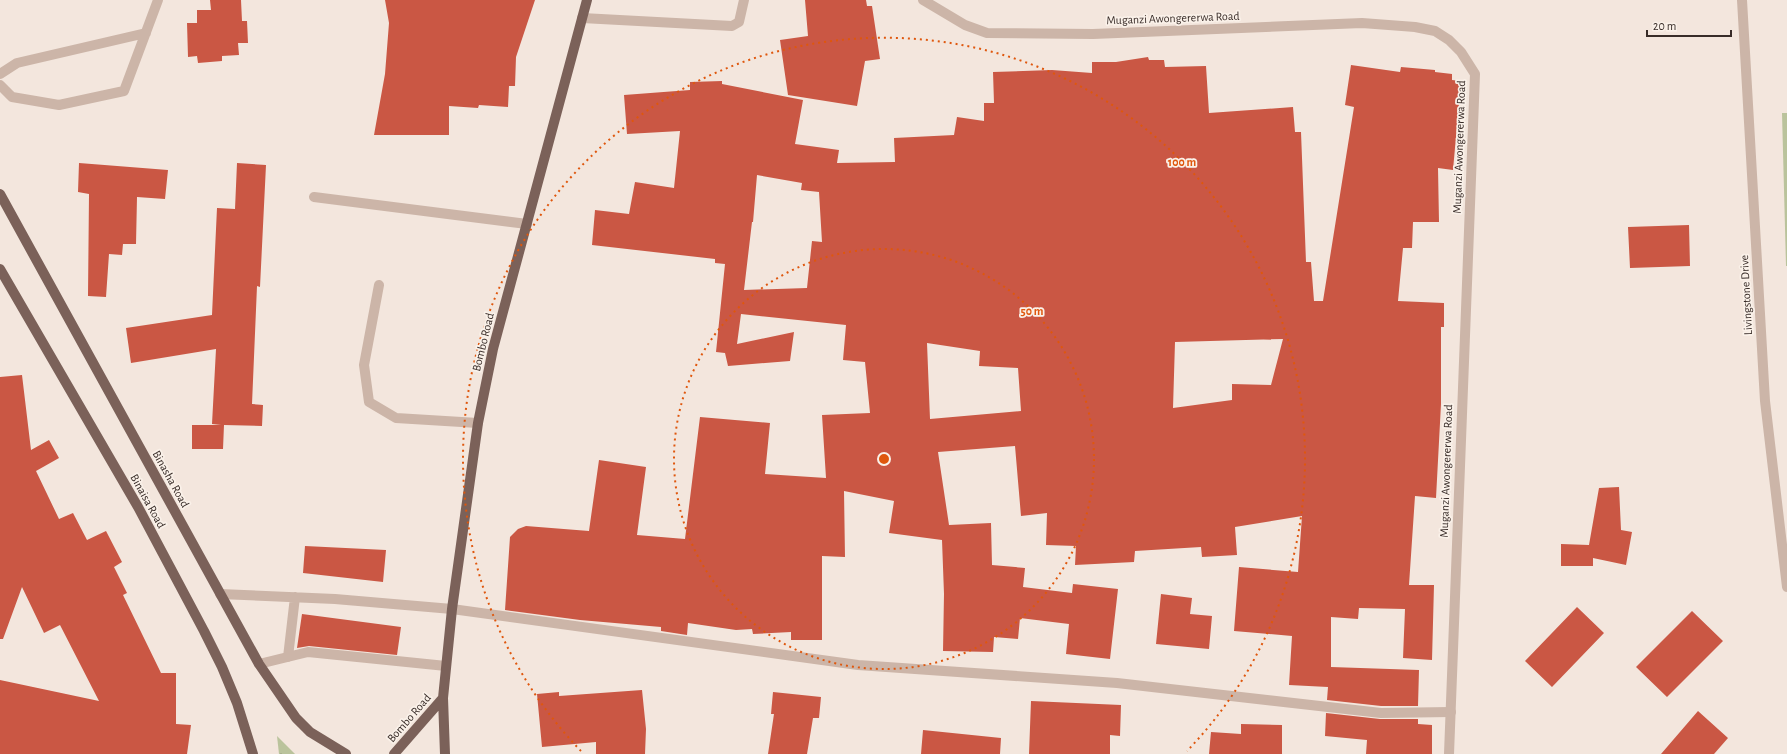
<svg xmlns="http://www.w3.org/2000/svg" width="1787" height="754" font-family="'Alegreya Sans',sans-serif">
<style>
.grass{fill:url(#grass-tufts)}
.garden{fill:#bac39c}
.building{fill:#ca5744;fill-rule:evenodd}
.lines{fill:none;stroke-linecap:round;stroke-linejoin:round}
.service{stroke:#ccb5a8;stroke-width:10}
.minor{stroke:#ccb5a8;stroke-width:10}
.tertiary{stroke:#ccb5a8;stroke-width:10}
.primary{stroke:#7b6159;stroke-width:10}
.ring{fill:none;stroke:#df570d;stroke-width:2;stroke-dasharray:2 4}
.labels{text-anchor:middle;stroke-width:3.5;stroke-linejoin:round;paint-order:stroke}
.street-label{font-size:12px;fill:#382c28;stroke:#faf1e9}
.centre{fill:#df570d;stroke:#faf1e9;stroke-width:2}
.ring-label{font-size:12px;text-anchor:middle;font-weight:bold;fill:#df570d;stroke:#faf1e9;stroke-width:3.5;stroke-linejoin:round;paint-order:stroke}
</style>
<defs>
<pattern id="grass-tufts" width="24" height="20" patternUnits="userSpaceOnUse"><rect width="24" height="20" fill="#bac39c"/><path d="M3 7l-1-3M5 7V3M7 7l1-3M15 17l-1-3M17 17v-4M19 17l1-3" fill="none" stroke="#989f7f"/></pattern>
</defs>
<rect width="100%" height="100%" fill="#f3e6dd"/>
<!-- grass -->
<path class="grass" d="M 277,736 L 295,754 L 279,754 Z"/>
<!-- garden -->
<path class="garden" d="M 1782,113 L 1787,113 L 1787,266 L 1786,266 Z"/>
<!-- building -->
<path class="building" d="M 210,0 L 241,0 L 242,21 L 247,21 L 248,43 L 238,43 L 239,55 L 222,56 L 222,61 L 198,63 L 197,56 L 188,57 L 187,23 L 197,23 L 197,10 L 211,10 Z
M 385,0 L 535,0 L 516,57 L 515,86 L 509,86 L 508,107 L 479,105 L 478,108 L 449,106 L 449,135 L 374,135 L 385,74 L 389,23 Z
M 805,0 L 866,0 L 867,6 L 872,6 L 880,59 L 865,61 L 857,106 L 788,95 L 780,40 L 808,36 Z
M 1148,57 L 1149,60 L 1164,60 L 1165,67 L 1206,66 L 1209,113 L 1293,107 L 1295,132 L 1301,132 L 1306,262 L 1311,262 L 1314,301 L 1323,301 L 1354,107 L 1345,105 L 1351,65 L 1400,72 L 1401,67 L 1435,70 L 1435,72 L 1452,74 L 1452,80 L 1461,81 L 1453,170 L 1438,168 L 1439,222 L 1413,222 L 1412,248 L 1403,248 L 1398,301 L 1444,303 L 1444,327 L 1441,327 L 1441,404 L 1436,498 L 1415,496 L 1409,585 L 1434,585 L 1432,660 L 1403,658 L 1405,609 L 1359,608 L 1358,619 L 1331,617 L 1331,667 L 1419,670 L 1418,706 L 1381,706 L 1327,700 L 1328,687 L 1289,685 L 1292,636 L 1234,631 L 1239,567 L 1298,572 L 1302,516 L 1235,527 L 1237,555 L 1202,557 L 1201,547 L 1135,551 L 1134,562 L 1075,565 L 1076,546 L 1046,545 L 1047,513 L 1021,516 L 1015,446 L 938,452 L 949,525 L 991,523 L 992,565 L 1025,568 L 1023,587 L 1072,593 L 1073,584 L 1118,589 L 1110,659 L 1066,654 L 1069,624 L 1020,618 L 1018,639 L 994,637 L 993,652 L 943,651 L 944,594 L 942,540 L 889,533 L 894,501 L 844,491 L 845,557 L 822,556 L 822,640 L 791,640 L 791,632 L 753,634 L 752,629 L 736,630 L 688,623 L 687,635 L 661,631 L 661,627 L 580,620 L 505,610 L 510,537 L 518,529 L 526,526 L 589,531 L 599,460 L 646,467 L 637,535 L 685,539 L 700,417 L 770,423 L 765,474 L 826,478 L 822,415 L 870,413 L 865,362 L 843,360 L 846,325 L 741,314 L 737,344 L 794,332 L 790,361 L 728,366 L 725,353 L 716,352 L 725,264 L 715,263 L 715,259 L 592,245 L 595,210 L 629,214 L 635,182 L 674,188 L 680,131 L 627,134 L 624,95 L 690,90 L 690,82 L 722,81 L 722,84 L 803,100 L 795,144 L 839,150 L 837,163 L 895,162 L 894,138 L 954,135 L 957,117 L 984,121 L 984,103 L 994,103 L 993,72 L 1052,70 L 1092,73 L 1092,62 L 1116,62 ZM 757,175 L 802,183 L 801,190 L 819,192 L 822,242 L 812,241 L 807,288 L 744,290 L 752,222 L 753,222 ZM 1283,339 L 1271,385 L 1232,384 L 1232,400 L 1173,408 L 1175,342 ZM 927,343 L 980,351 L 979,366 L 1018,368 L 1021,411 L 930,419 Z
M 79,163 L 168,170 L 165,199 L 137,197 L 136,244 L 123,244 L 122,255 L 109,254 L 106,297 L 88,296 L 89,194 L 78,192 Z
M 237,163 L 266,165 L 260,287 L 257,286 L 252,404 L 263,405 L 262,426 L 224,425 L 223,449 L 192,449 L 192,425 L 221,425 L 212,424 L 216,349 L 131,363 L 126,328 L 212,315 L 217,208 L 235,209 Z
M 1689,225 L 1690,266 L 1630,268 L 1628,227 Z
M 22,375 L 31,450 L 49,440 L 59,458 L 36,471 L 59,519 L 73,513 L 87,540 L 106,531 L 122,562 L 114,567 L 127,593 L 123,595 L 161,673 L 176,673 L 176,724 L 191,725 L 187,754 L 0,754 L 0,680 L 99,701 L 60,625 L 44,633 L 22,587 L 3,639 L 0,639 L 0,377 Z
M 1619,487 L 1621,530 L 1632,532 L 1626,565 L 1593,558 L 1593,566 L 1561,566 L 1561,544 L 1589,545 L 1599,488 Z
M 305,546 L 386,550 L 383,582 L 303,573 Z
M 1161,594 L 1192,598 L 1190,614 L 1212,616 L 1209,649 L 1156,644 Z
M 1577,607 L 1604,633 L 1552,687 L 1525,661 Z
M 1692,611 L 1723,641 L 1667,697 L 1636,667 Z
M 302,614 L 401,627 L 397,655 L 309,646 L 297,648 Z
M 642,690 L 646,729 L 645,754 L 596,754 L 596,742 L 542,747 L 537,694 L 559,692 L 559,696 Z
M 773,692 L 821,697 L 819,718 L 813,718 L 807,754 L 768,754 L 774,714 L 771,714 Z
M 1031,701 L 1121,705 L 1120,736 L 1110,735 L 1110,754 L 1029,754 Z
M 1698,711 L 1728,738 L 1714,754 L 1661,754 Z
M 1326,713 L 1380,719 L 1418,719 L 1418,724 L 1432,725 L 1432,754 L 1366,754 L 1367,740 L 1325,736 Z
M 1241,724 L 1282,725 L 1282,754 L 1209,754 L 1211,732 L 1241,734 Z
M 923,730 L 1001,738 L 1000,754 L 921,754 Z"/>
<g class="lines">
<!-- service -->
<path class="service" d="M 1742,0 L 1765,401 L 1787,587
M 582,18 L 732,26 L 739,22 L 744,0
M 0,74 L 17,63 L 146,33
M 0,85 L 12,97 L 59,105 L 124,91 L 158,0
M 314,197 L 527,224
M 379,285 L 364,365 L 369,402 L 396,418 L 478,423
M 220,594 L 335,599 L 452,609
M 288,657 L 295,597
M 259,664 L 308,652 L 446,666"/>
<!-- minor -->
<path class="minor" d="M 452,609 L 858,665 L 1117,683 L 1381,713 L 1451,712"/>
<!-- tertiary -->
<path class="tertiary" d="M 923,0 L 965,25 L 987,33 L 1093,34 L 1362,23 L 1415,27 L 1435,31 L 1449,40 L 1461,52 L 1475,74 L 1449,754"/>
<!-- primary -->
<path class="primary" d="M 0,194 L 259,664 L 296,718 L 310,732 L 346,754
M 0,269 L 138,507 L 204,631 L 222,667 L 237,703 L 253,754
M 394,754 L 443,698
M 445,754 L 443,698 L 452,609 L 478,423 L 493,349 L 587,0"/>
</g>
<!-- distance rings -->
<g class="ring">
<circle cx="884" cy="459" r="210"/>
<path d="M581 751A421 421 0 1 1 1187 751"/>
</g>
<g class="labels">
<!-- street labels -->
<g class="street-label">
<text transform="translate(1173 18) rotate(-2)" y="4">Muganzi Awongererwa Road</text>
<text transform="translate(1459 147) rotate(-88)" y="4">Muganzi Awongererwa Road</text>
<text transform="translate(1746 295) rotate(-93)" y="4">Livingstone Drive</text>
<text transform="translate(483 342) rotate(-76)" y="4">Bombo Road</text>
<text transform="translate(1446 471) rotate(-88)" y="4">Muganzi Awongererwa Road</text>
<text transform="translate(171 479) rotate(61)" y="4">Binasha Road</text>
<text transform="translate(148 501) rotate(61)" y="4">Binaisa Road</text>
<text transform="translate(409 718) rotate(-49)" y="4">Bombo Road</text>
</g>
</g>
<circle cx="884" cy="459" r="6" class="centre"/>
<g class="ring-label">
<text x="1182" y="166">100 m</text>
<text x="1032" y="315">50 m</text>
</g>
<!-- scale -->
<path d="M1647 30v6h84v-6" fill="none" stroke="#382c28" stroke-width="2"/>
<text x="1653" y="30" font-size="12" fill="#382c28" stroke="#faf1e9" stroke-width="3" paint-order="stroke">20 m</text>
</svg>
